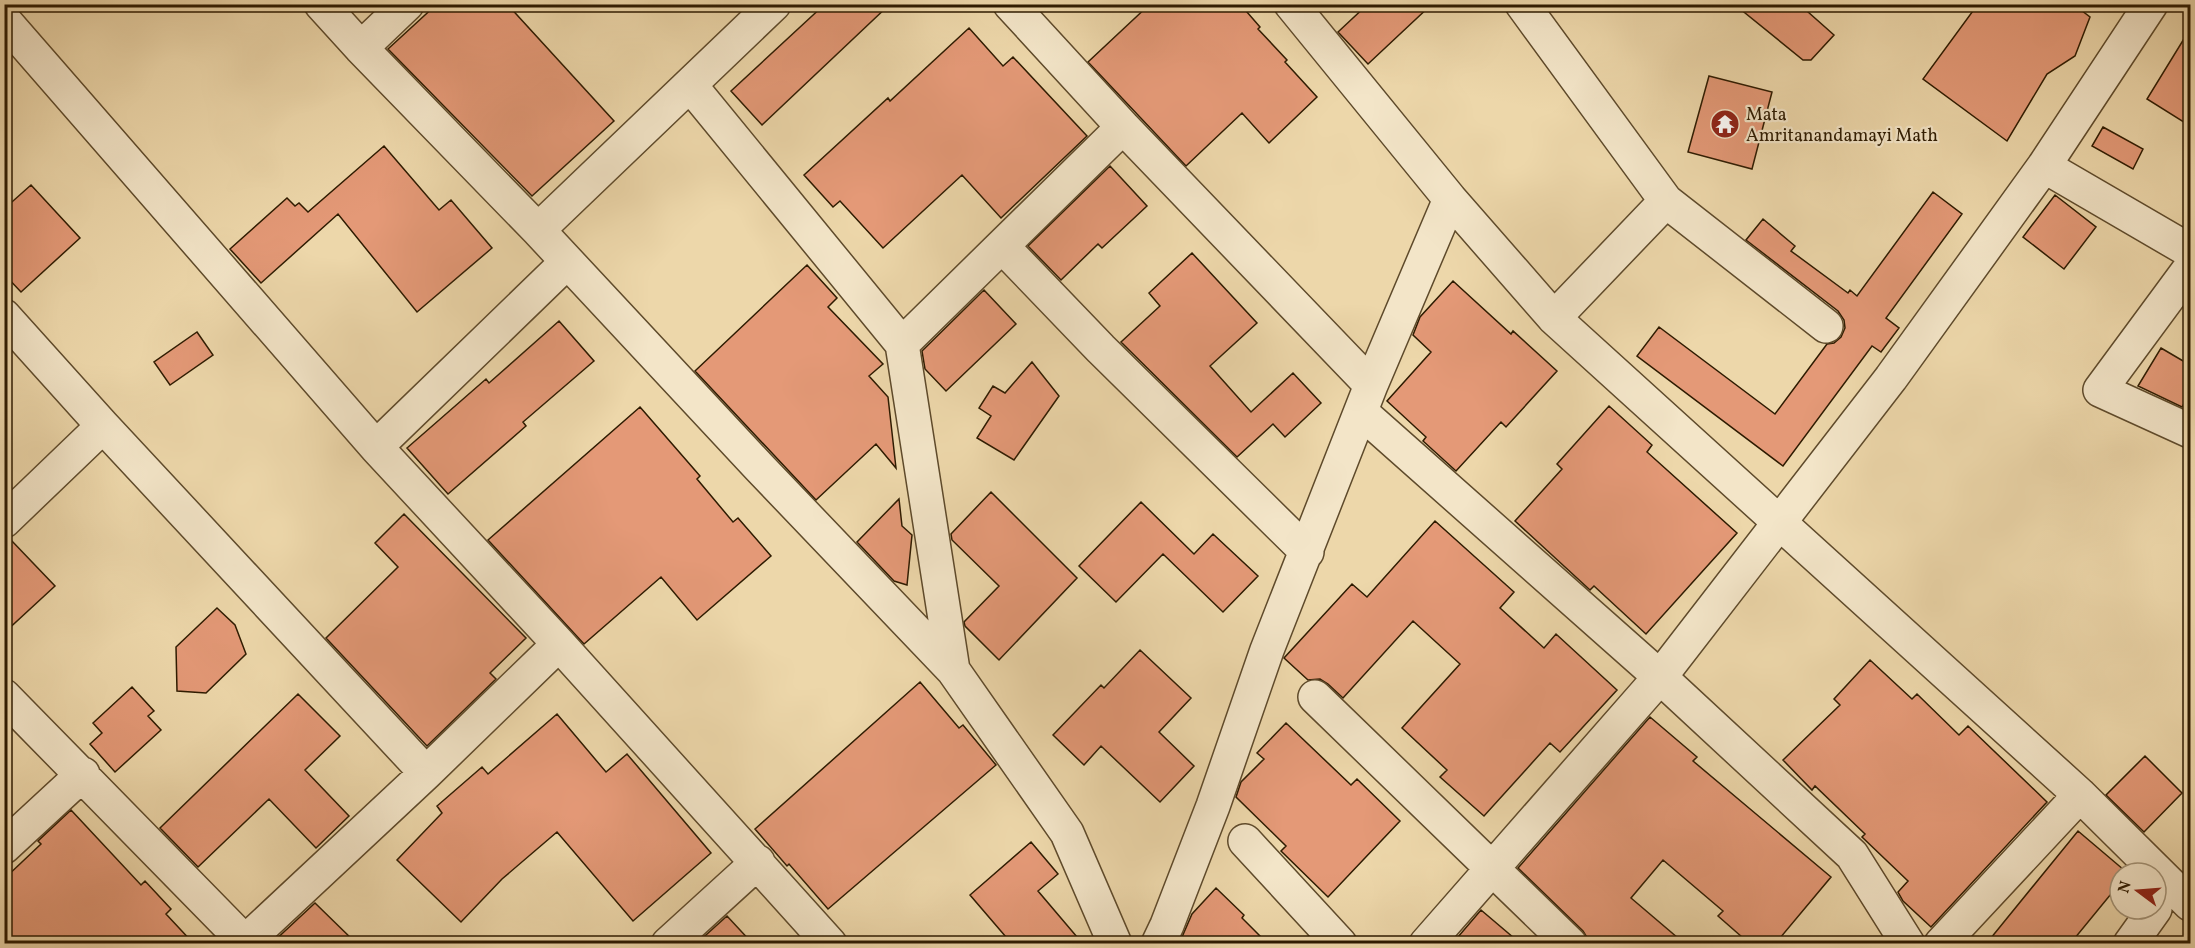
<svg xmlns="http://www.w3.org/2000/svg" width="2195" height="948" font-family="Vollkorn,serif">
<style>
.building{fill:#e49977;stroke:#2e1b01;stroke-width:1.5}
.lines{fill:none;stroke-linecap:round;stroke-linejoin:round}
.minor-casing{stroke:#5e4a2b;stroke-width:36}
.minor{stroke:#f3e5c8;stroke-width:33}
.labels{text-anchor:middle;stroke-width:4.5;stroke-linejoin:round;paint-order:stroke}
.poi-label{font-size:18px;fill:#2e1b01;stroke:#f3e5c8;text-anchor:start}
</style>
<rect width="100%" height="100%" fill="#edd7aa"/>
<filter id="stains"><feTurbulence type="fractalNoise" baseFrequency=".00333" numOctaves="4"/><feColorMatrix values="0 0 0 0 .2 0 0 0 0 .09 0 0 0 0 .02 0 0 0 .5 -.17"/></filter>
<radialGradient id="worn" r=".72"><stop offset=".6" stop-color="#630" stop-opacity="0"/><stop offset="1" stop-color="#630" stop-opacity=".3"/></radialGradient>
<!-- building -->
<path class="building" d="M 437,4 L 507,4 L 614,121 L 532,196 L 388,49 Z
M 825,4 L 890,4 L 762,125 L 731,91 Z
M 1150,4 L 1240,4 L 1260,27 L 1258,29 L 1287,60 L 1285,62 L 1317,97 L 1269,143 L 1242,113 L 1186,166 L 1088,62 Z
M 1368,4 L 1432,4 L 1368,64 L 1338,32 Z
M 1734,4 L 1799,4 L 1834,35 L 1811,60 L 1803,60 Z
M 1978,4 L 2073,4 L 2090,17 L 2075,56 L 2047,74 L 2007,141 L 1923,79 Z
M 969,28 L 1003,66 L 1013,57 L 1087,136 L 1001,218 L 962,175 L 883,248 L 840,201 L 833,207 L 804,175 L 888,98 L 890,101 Z
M 2190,29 L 2190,126 L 2147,99 Z
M 1709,76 L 1772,92 L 1752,169 L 1688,152 Z
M 2103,127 L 2143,149 L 2133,169 L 2092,146 Z
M 384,146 L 439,210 L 451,200 L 492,248 L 417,312 L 338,214 L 261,283 L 230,249 L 287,198 L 295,206 L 299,203 L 308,212 Z
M 1110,166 L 1147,206 L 1102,248 L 1098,244 L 1061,280 L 1028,246 Z
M 31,185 L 80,238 L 21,292 L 4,274 L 4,209 Z
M 1933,192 L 1962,214 L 1886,318 L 1899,328 L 1881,352 L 1872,346 L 1783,466 L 1637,356 L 1659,327 L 1775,414 L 1827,344 L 1834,343 L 1841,337 L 1845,328 L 1844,320 L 1838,311 L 1746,240 L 1763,219 L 1795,246 L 1791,251 L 1848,293 L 1850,290 L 1857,296 Z
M 2055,195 L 2096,227 L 2064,269 L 2023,237 Z
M 1192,253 L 1257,323 L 1210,366 L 1251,412 L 1293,373 L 1321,403 L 1285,437 L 1273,424 L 1237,457 L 1121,342 L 1160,306 L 1149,293 Z
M 807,265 L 837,298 L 828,307 L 883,364 L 869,376 L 888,397 L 896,468 L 876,444 L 816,500 L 695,371 Z
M 1453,281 L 1511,334 L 1513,331 L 1557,371 L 1506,427 L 1501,422 L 1456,471 L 1423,441 L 1426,437 L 1387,401 L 1431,352 L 1413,335 L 1420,317 Z
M 984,290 L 1016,324 L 946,391 L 925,369 L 922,351 Z
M 559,321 L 594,361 L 523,422 L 526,426 L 448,494 L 407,448 L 486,379 L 489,383 Z
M 197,332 L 213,355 L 170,385 L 154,362 Z
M 2161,348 L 2190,365 L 2190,393 L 2182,407 L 2138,386 Z
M 1032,362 L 1059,396 L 1014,460 L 977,438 L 991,416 L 979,408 L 993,386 L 1005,393 Z
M 1609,406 L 1652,445 L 1647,452 L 1737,533 L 1646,634 L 1594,586 L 1590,590 L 1515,521 L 1562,469 L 1557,464 Z
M 640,407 L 700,476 L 697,479 L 733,522 L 738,518 L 771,556 L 697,620 L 661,577 L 584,644 L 488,540 Z
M 991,492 L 1077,578 L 999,660 L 965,626 L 964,622 L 999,586 L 952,540 L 951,534 Z
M 899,499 L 902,526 L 912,535 L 907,585 L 894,581 L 857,542 Z
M 1141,502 L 1194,554 L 1213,534 L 1258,576 L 1223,612 L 1163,554 L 1116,602 L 1079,566 Z
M 404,514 L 526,638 L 490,673 L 496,679 L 427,746 L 326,638 L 398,567 L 375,543 Z
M 1435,521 L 1514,592 L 1500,608 L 1544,648 L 1556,634 L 1617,690 L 1560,752 L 1550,743 L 1484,816 L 1440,777 L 1447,770 L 1402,728 L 1460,664 L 1413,621 L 1343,698 L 1328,684 L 1320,679 L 1308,680 L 1284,658 L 1352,584 L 1367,597 Z
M 4,539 L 10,539 L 55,586 L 4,633 Z
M 217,608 L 235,625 L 246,654 L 206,693 L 177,691 L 176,647 Z
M 1140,650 L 1191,698 L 1159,732 L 1194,766 L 1160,802 L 1101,746 L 1084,765 L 1053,735 L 1101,685 L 1104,688 Z
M 1870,660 L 1912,699 L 1917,694 L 1959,735 L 1968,726 L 2047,802 L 1931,927 L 1903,901 L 1898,892 L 1908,881 L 1862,837 L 1865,834 L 1815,786 L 1812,790 L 1783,760 L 1840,705 L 1834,699 Z
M 920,682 L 959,728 L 963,725 L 996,765 L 828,909 L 789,864 L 787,866 L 755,829 Z
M 132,687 L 154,711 L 148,716 L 161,730 L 115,772 L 90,744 L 102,733 L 93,723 Z
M 298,694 L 340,736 L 305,770 L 349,816 L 316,848 L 269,799 L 198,867 L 160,828 Z
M 557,714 L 606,772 L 627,754 L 711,853 L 633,921 L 557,832 L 502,879 L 461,922 L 397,860 L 442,813 L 437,806 L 482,767 L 488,774 Z
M 1650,717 L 1697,757 L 1693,761 L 1831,877 L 1775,944 L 1750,944 L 1718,916 L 1723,911 L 1663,860 L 1631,898 L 1685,944 L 1591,944 L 1583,931 L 1518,868 Z
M 1286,723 L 1351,785 L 1357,779 L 1400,821 L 1328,897 L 1281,851 L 1286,846 L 1236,797 L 1241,782 L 1264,759 L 1257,753 Z
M 2145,756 L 2182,793 L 2144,832 L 2106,795 Z
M 71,810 L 141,885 L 145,881 L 171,909 L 166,914 L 194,944 L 4,944 L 4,879 L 41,844 L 38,841 Z
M 2078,831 L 2124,870 L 2124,873 L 2120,873 L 2120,883 L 2070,944 L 1986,944 Z
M 1031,842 L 1058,874 L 1038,891 L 1083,944 L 1012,944 L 970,895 Z
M 1216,888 L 1244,915 L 1242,918 L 1268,944 L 1179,944 L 1192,914 Z
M 315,903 L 357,944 L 271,944 Z
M 1481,910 L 1521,944 L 1452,944 Z
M 727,916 L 753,944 L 696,944 Z"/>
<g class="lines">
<!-- minor casing -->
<g class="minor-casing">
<path id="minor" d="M 321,4 L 361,48
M 407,4 L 361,48 L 538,230 L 774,4
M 1010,4 L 1123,127 L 1371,385
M 1291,4 L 1450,199 L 1554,318 L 2080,795 L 2190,904
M 1522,4 L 1666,201
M 4,20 L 376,447 L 559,644 L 830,944
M 690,85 L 902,344
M 2044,166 L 2190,251
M 538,230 L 759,467 L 953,670
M 1002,246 L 1101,349 L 1307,552
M 2190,268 L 2100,390 L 2190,431
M 4,316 L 103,426
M 1554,318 L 1666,201 L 1826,326
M 1361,412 L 1660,677 L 1852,855 L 1908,944
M 376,447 L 567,262
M 4,521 L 103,426 L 426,773
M 4,696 L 247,944
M 1315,697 L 1570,944
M 1245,841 L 1340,944
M 4,847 L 83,774
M 243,944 L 426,773 L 559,644
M 668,944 L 758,862
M 1115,944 L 1067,833 L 953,670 L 902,344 L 1123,127
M 1158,944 L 1167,925 L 1213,806 L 1267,650 L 1371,385 L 1450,199
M 1426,944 L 1660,677 L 1891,378 L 2044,166 L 2151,4
M 1941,944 L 2080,795
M 2130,944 L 2155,909"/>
</g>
<!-- minor -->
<use href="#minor" class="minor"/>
</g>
<!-- icons -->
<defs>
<g id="temple-disc" transform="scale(1.5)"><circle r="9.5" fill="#8f2418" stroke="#f3e5c8"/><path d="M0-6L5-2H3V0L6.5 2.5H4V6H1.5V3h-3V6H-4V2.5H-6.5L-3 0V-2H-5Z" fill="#fff"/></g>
</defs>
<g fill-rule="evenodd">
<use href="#temple-disc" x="1725" y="124"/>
</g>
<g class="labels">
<!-- poi labels -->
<g class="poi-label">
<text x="1746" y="120">Mata<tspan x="1746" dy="21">Amritanandamayi Math</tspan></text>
</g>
</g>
<!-- margin -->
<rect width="2195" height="948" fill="none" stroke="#edd7aa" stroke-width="24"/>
<rect x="6" y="6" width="2183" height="936" fill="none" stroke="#2e1b01" stroke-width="3"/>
<rect x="12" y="12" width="2171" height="924" fill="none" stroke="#2e1b01" stroke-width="1.5"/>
<!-- north arrow -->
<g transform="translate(2138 891) rotate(286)"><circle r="28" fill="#f3e5c8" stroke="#a49478" stroke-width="1.5"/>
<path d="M0-4.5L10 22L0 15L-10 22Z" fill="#8f2418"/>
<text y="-9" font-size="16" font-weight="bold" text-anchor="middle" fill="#2e1b01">N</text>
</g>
<rect width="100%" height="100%" filter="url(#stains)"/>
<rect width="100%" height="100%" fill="url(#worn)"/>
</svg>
